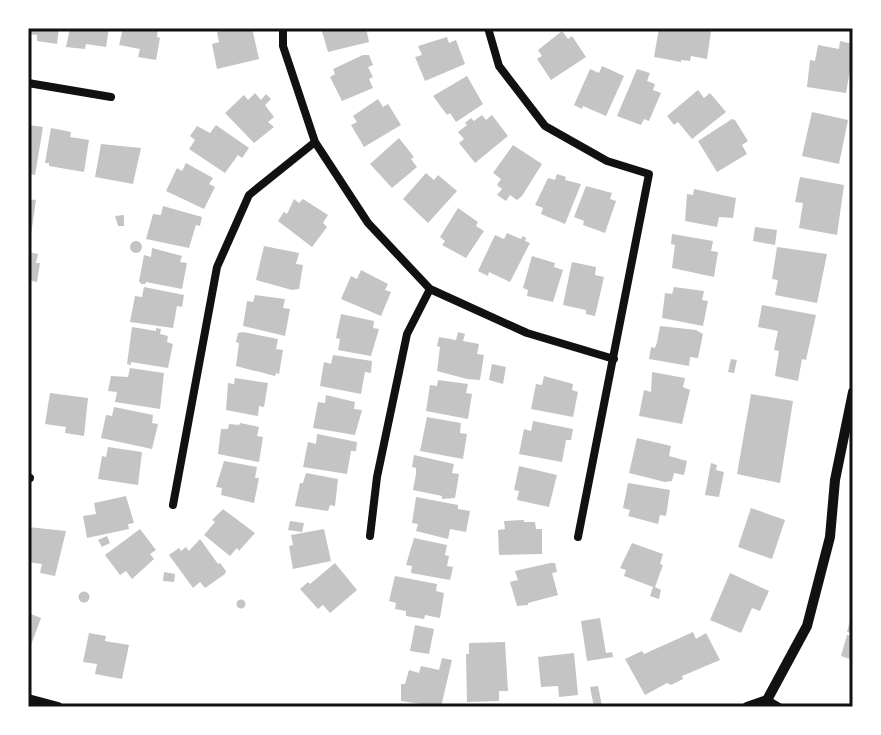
<svg xmlns="http://www.w3.org/2000/svg" width="881" height="735" font-family="Signika,sans-serif">
<style>
.building{fill:#c4c4c4}
.lines{fill:none;stroke-linecap:round;stroke-linejoin:round}
.minor{stroke:#111;stroke-width:8}
.tertiary{stroke:#111;stroke-width:10}
.neatline{fill:none;stroke:#111;stroke-width:3}
</style>
<rect width="100%" height="100%" fill="#fff"/>
<!-- building -->
<path class="building" d="M 28,28 L 59,28 L 57,44 L 37,41 L 37,35 L 28,34 Z
M 70,28 L 109,28 L 106,47 L 86,44 L 85,49 L 66,47 Z
M 123,28 L 158,28 L 157,37 L 160,38 L 156,60 L 138,57 L 140,49 L 119,45 Z
M 231,28 L 252,28 L 259,59 L 217,69 L 212,44 L 219,42 L 217,32 Z
M 321,28 L 366,28 L 369,42 L 328,52 Z
M 659,28 L 698,28 L 711,31 L 707,59 L 691,56 L 690,61 L 681,60 L 681,62 L 654,57 Z
M 562,31 L 568,39 L 572,36 L 586,57 L 551,80 L 537,59 L 542,56 L 538,50 Z
M 447,37 L 449,43 L 456,40 L 465,64 L 425,81 L 415,57 L 422,55 L 418,46 Z
M 840,41 L 853,44 L 853,70 L 850,70 L 846,93 L 807,87 L 810,60 L 815,61 L 818,45 L 839,49 Z
M 363,55 L 369,55 L 373,65 L 368,67 L 373,77 L 369,79 L 373,88 L 342,101 L 330,77 L 335,74 L 333,69 Z
M 602,66 L 624,76 L 606,116 L 583,106 L 582,109 L 574,105 L 590,69 L 599,73 Z
M 637,69 L 650,73 L 647,81 L 655,84 L 653,90 L 661,93 L 649,121 L 644,119 L 641,125 L 617,116 Z
M 467,76 L 483,104 L 456,122 L 450,113 L 447,115 L 433,96 Z
M 698,90 L 704,98 L 710,93 L 726,112 L 692,139 L 678,122 L 674,125 L 667,116 Z
M 255,93 L 261,100 L 266,94 L 271,99 L 265,105 L 274,117 L 268,122 L 274,127 L 254,143 L 225,113 L 244,95 L 248,100 Z
M 378,99 L 383,107 L 388,104 L 401,125 L 364,147 L 351,125 L 357,122 L 353,116 Z
M 812,112 L 848,120 L 839,164 L 802,156 Z
M 482,115 L 486,120 L 492,115 L 508,136 L 475,163 L 459,143 L 464,139 L 458,132 L 467,125 L 465,123 L 471,118 L 474,121 Z
M 732,119 L 735,120 L 748,141 L 742,145 L 747,154 L 717,172 L 698,141 Z
M 28,125 L 43,127 L 35,175 L 28,174 Z
M 216,125 L 249,148 L 242,158 L 238,155 L 225,173 L 189,149 L 195,140 L 190,136 L 197,126 L 210,133 Z
M 51,128 L 71,132 L 70,137 L 89,140 L 84,172 L 49,166 L 49,163 L 45,163 Z
M 399,138 L 414,157 L 411,159 L 417,167 L 392,188 L 370,164 Z
M 101,144 L 141,148 L 133,184 L 95,177 Z
M 513,145 L 542,164 L 522,196 L 517,200 L 510,195 L 506,201 L 497,195 L 502,189 L 497,185 L 501,179 L 493,173 Z
M 186,163 L 213,178 L 209,184 L 215,187 L 204,209 L 166,191 L 177,168 L 182,171 Z
M 426,173 L 434,180 L 438,175 L 457,191 L 428,223 L 403,199 Z
M 557,174 L 566,177 L 565,180 L 581,184 L 565,224 L 541,214 L 543,208 L 535,205 L 548,178 L 555,180 Z
M 800,177 L 844,185 L 837,235 L 799,228 L 803,203 L 795,202 Z
M 586,186 L 612,193 L 610,199 L 616,201 L 605,233 L 583,225 L 584,221 L 574,217 Z
M 694,189 L 736,198 L 733,218 L 719,217 L 717,227 L 685,221 L 687,194 L 693,195 Z
M 28,199 L 36,200 L 31,235 L 28,234 Z
M 294,199 L 299,203 L 303,199 L 328,215 L 323,223 L 327,227 L 312,247 L 278,221 L 284,212 L 287,214 Z
M 163,206 L 202,217 L 200,226 L 196,225 L 189,248 L 146,239 L 153,214 L 161,215 Z
M 458,208 L 478,222 L 476,226 L 484,231 L 466,258 L 442,245 L 445,241 L 440,237 Z
M 124,215 L 124,226 L 118,226 L 115,216 Z
M 755,227 L 777,230 L 775,245 L 753,241 Z
M 507,233 L 521,239 L 523,236 L 526,238 L 525,241 L 530,243 L 510,282 L 489,272 L 488,276 L 478,271 L 495,235 L 504,239 Z
M 672,234 L 713,241 L 711,251 L 718,252 L 714,277 L 672,268 L 675,245 L 671,244 Z
M130 247a6 6 0 1 1 12 0a6 6 0 1 1-12 0Z
M 264,246 L 299,253 L 296,264 L 303,265 L 299,289 L 292,290 L 256,280 Z
M 777,247 L 827,254 L 817,303 L 775,295 L 778,280 L 772,279 Z
M 152,248 L 182,256 L 180,262 L 187,263 L 182,289 L 146,282 L 145,284 L 141,284 L 139,281 L 144,255 L 151,257 Z
M 28,252 L 38,254 L 36,263 L 40,263 L 37,282 L 28,280 Z
M 532,256 L 555,263 L 554,267 L 563,270 L 553,302 L 527,296 L 528,290 L 523,288 Z
M 572,262 L 596,267 L 595,275 L 604,277 L 595,316 L 586,314 L 586,310 L 563,305 Z
M 361,270 L 388,284 L 385,290 L 391,292 L 381,316 L 341,299 L 351,276 L 357,279 Z
M 144,287 L 184,295 L 182,307 L 177,306 L 173,328 L 130,322 L 135,296 L 142,297 Z
M 674,287 L 704,291 L 702,300 L 708,301 L 703,326 L 662,318 L 665,293 L 672,294 Z
M 255,295 L 285,299 L 283,308 L 290,309 L 285,336 L 243,326 L 247,301 L 253,302 Z
M 762,305 L 816,315 L 806,360 L 802,359 L 798,381 L 775,376 L 779,351 L 774,350 L 778,331 L 758,327 Z
M 341,314 L 374,321 L 373,328 L 379,329 L 371,356 L 338,350 L 340,339 L 336,338 Z
M 660,326 L 696,330 L 703,334 L 698,358 L 690,357 L 689,366 L 649,359 L 651,347 L 655,348 L 657,342 Z
M 132,327 L 156,331 L 156,328 L 161,329 L 160,334 L 168,336 L 167,342 L 173,344 L 168,368 L 131,362 L 131,365 L 127,364 Z
M 243,332 L 278,339 L 276,349 L 283,350 L 279,374 L 276,373 L 275,376 L 236,366 L 239,343 L 236,342 L 238,333 Z
M 458,332 L 465,334 L 463,341 L 479,344 L 477,354 L 484,355 L 480,380 L 467,379 L 437,371 L 440,347 L 437,346 L 439,337 L 456,340 Z
M 333,355 L 372,361 L 371,373 L 365,372 L 361,394 L 320,386 L 324,362 L 331,364 Z
M 731,359 L 737,360 L 734,373 L 728,372 Z
M 492,364 L 506,367 L 503,384 L 489,380 Z
M 130,368 L 164,373 L 160,409 L 115,402 L 117,392 L 108,391 L 111,376 L 128,377 Z
M 652,372 L 685,378 L 683,387 L 690,390 L 682,424 L 639,416 L 644,390 L 651,392 Z
M 544,376 L 573,384 L 572,390 L 578,392 L 573,417 L 531,409 L 536,384 L 542,385 Z
M 235,378 L 268,383 L 264,407 L 259,406 L 258,416 L 226,410 L 228,383 L 234,384 Z
M 438,380 L 468,384 L 466,393 L 472,394 L 468,419 L 426,411 L 430,385 L 437,386 Z
M 50,393 L 88,398 L 84,436 L 65,433 L 66,427 L 45,424 Z
M 751,394 L 793,401 L 780,483 L 737,474 Z
M 326,395 L 355,402 L 354,409 L 362,410 L 355,435 L 313,428 L 318,402 L 325,403 Z
M 114,407 L 153,415 L 152,423 L 158,424 L 152,449 L 101,438 L 106,415 L 112,416 Z
M 427,417 L 461,423 L 460,433 L 467,434 L 463,459 L 420,451 Z
M 533,421 L 573,429 L 571,440 L 566,440 L 562,462 L 519,454 L 524,429 L 531,431 Z
M 240,423 L 259,427 L 257,436 L 263,437 L 259,462 L 218,454 L 221,429 L 228,429 L 229,424 L 239,425 Z
M 317,434 L 357,442 L 356,451 L 351,451 L 347,474 L 303,467 L 308,442 L 316,444 Z
M 637,438 L 671,446 L 669,456 L 687,461 L 684,475 L 674,473 L 672,481 L 665,482 L 629,473 Z
M 108,447 L 142,452 L 138,485 L 98,479 L 102,456 L 106,457 Z
M 414,455 L 454,464 L 452,473 L 459,474 L 455,498 L 442,499 L 442,496 L 413,490 L 416,474 L 416,468 L 412,467 Z
M 224,461 L 257,467 L 255,478 L 259,478 L 254,503 L 221,495 L 222,488 L 216,487 Z
M 711,463 L 717,465 L 716,470 L 724,472 L 719,497 L 705,495 Z
M 519,466 L 557,475 L 549,507 L 517,500 L 519,491 L 514,490 Z
M 306,473 L 338,479 L 335,506 L 330,505 L 328,511 L 295,506 L 300,483 L 303,483 Z
M 628,483 L 670,490 L 666,516 L 660,515 L 658,524 L 628,516 L 630,510 L 623,508 Z
M 126,496 L 134,523 L 128,524 L 129,529 L 87,538 L 83,516 L 96,514 L 94,503 Z
M 416,497 L 458,505 L 458,509 L 470,511 L 466,532 L 450,529 L 448,539 L 416,531 L 418,524 L 412,523 Z
M 751,508 L 785,520 L 772,559 L 738,547 Z
M 223,509 L 255,533 L 239,551 L 237,548 L 230,556 L 204,535 L 215,522 L 212,520 Z
M 524,520 L 524,522 L 535,522 L 536,529 L 542,529 L 542,554 L 499,555 L 498,530 L 505,529 L 504,521 Z
M 290,521 L 304,523 L 302,532 L 288,530 Z
M 28,527 L 66,531 L 55,576 L 40,573 L 42,564 L 28,562 Z
M 140,529 L 156,550 L 150,554 L 154,559 L 132,579 L 126,571 L 120,575 L 105,555 Z
M 324,529 L 331,561 L 293,569 L 289,546 L 293,545 L 291,535 Z
M 107,536 L 110,543 L 102,547 L 98,540 Z
M 414,538 L 447,545 L 445,555 L 449,556 L 447,566 L 453,567 L 450,580 L 411,573 L 412,566 L 406,565 Z
M 200,539 L 218,564 L 220,563 L 226,571 L 225,574 L 205,588 L 200,582 L 193,588 L 169,555 L 179,548 L 181,551 L 186,547 L 189,551 Z
M 632,543 L 663,554 L 660,564 L 663,565 L 655,587 L 661,590 L 659,599 L 650,596 L 653,587 L 624,576 L 626,570 L 620,568 Z
M 335,563 L 357,590 L 330,613 L 323,605 L 318,609 L 300,589 L 308,582 L 310,584 Z
M 550,563 L 555,563 L 557,572 L 552,573 L 558,595 L 528,603 L 528,605 L 517,606 L 510,582 L 518,580 L 515,571 Z
M 164,572 L 175,574 L 174,582 L 163,581 Z
M 730,573 L 769,591 L 760,611 L 752,608 L 741,633 L 710,620 Z
M 395,576 L 437,584 L 436,591 L 444,593 L 440,618 L 425,615 L 424,619 L 406,616 L 406,611 L 395,609 L 396,603 L 389,601 Z
M78.5 597a5.5 5.5 0 1 1 11 0a5.5 5.5 0 1 1-11 0Z
M236.5 604a4.5 4.5 0 1 1 9 0a4.5 4.5 0 1 1-9 0Z
M 28,613 L 41,618 L 28,653 Z
M 852,613 L 853,613 L 853,633 L 847,632 Z
M 600,618 L 606,653 L 612,652 L 613,657 L 587,661 L 581,621 Z
M 415,625 L 434,629 L 429,654 L 410,651 Z
M 693,632 L 696,639 L 706,633 L 720,660 L 682,676 L 683,679 L 671,685 L 667,683 L 645,695 L 625,659 L 642,651 L 644,654 Z
M 89,633 L 106,636 L 105,641 L 129,645 L 122,679 L 95,674 L 97,664 L 83,662 Z
M 847,635 L 853,636 L 853,660 L 841,656 Z
M 505,642 L 508,691 L 499,691 L 499,701 L 467,702 L 466,654 L 469,654 L 469,643 Z
M 574,653 L 578,695 L 559,697 L 558,686 L 541,687 L 538,657 Z
M 442,658 L 452,660 L 441,707 L 401,701 L 401,684 L 405,684 L 409,670 L 419,673 L 421,666 L 439,670 Z
M 598,686 L 602,706 L 594,707 L 590,687 Z"/>
<g class="lines">
<!-- minor -->
<path class="minor" d="M 283,28 L 283,46 L 315,142 L 368,223 L 430,289 L 527,333 L 614,359
M 488,28 L 499,66 L 545,126 L 607,161 L 649,174 L 578,537
M 28,83 L 111,97
M 28,478 L 30,478
M 173,505 L 217,267 L 249,195 L 315,142
M 370,536 L 377,477 L 407,334 L 430,289
M 767,700 L 779,707"/>
<!-- tertiary -->
<path class="tertiary" d="M 28,699 L 58,707
M 747,707 L 767,700 L 807,626 L 830,537 L 835,480 L 853,392"/>
</g>
<!-- border -->
<rect width="881" height="735" fill="none" stroke="#ffffff" stroke-width="60"/>
<rect x="30" y="30" width="821" height="675" class="neatline"/>
</svg>
